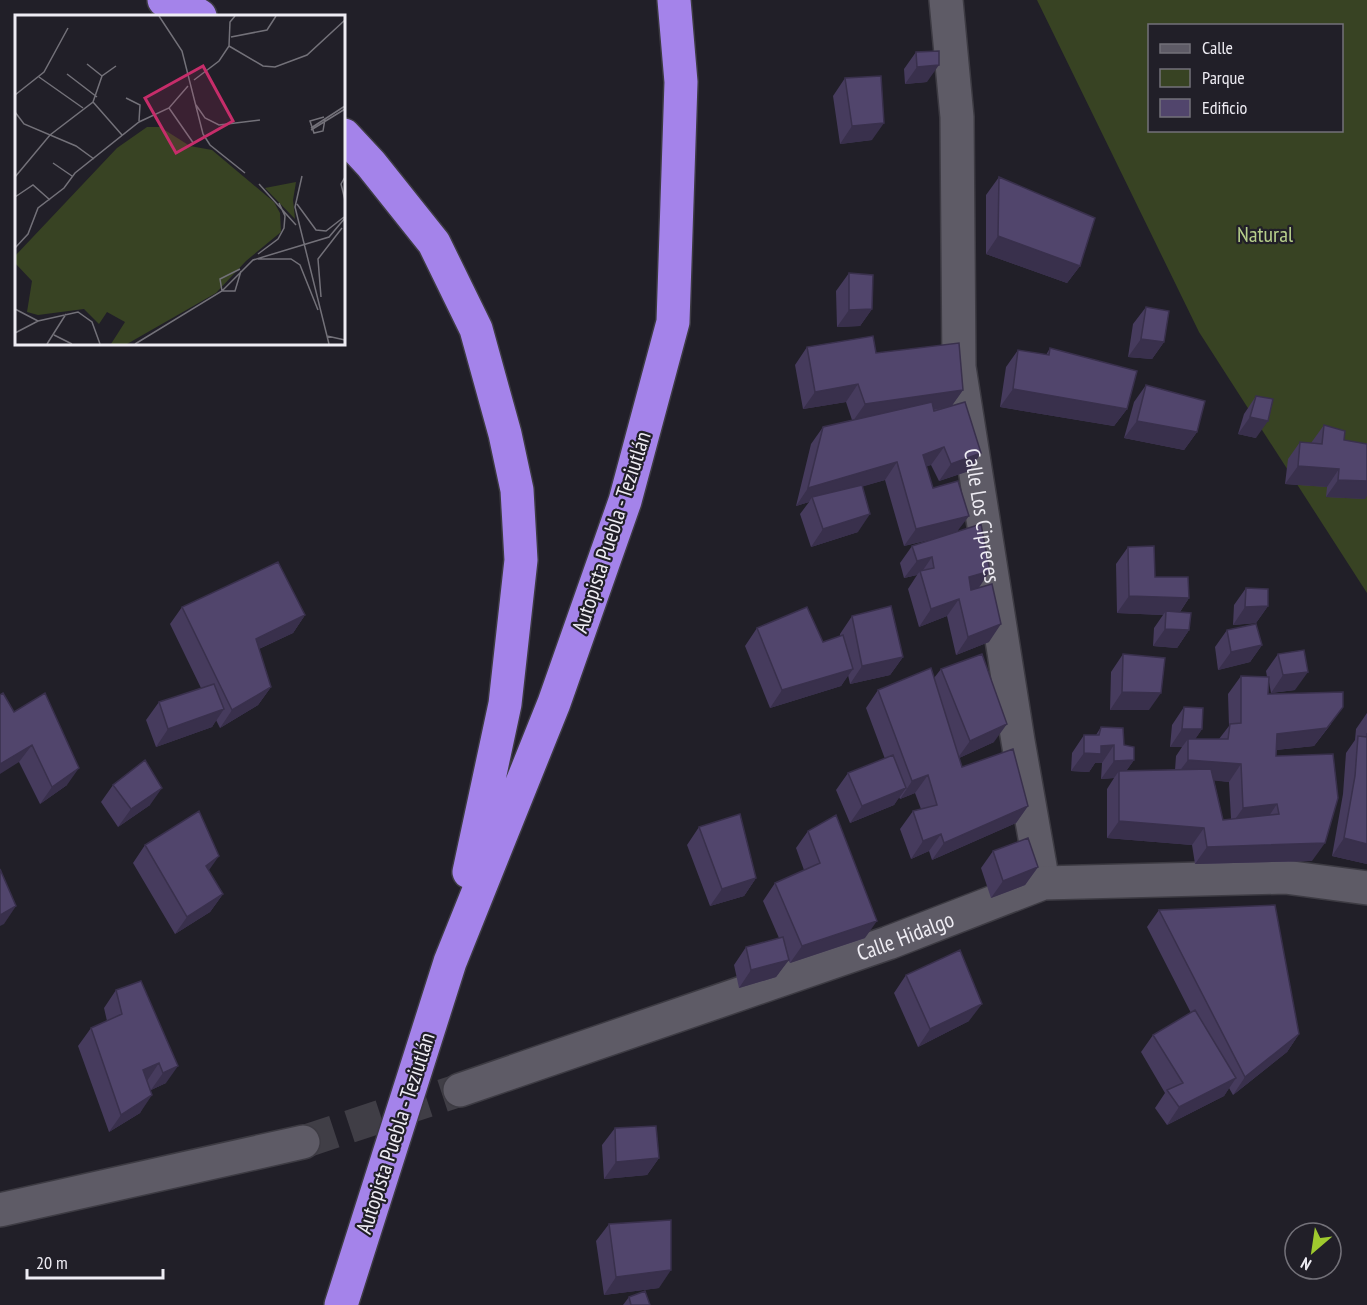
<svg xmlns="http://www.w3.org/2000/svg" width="1367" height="1305" font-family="'PT Sans Narrow',sans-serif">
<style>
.green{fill:#384323;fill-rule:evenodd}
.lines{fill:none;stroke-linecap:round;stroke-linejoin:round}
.street-tunnel{stroke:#403e46;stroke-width:33;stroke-dasharray:33 16;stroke-linecap:butt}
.street-casing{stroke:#3d3b43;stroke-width:36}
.highway-casing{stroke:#3d3b43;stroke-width:36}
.street{stroke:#5e5b66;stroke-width:33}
.highway{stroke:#a483ea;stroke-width:33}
.wall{fill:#463b5d;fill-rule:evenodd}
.shaded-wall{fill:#39304c}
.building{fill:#51456c;stroke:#39304c;stroke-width:1.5}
.labels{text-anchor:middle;stroke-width:4.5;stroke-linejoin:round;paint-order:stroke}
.park-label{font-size:22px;fill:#b6ce8b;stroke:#211f28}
.street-label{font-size:22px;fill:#eeecf3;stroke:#211f28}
.inset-road{fill:none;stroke:#737179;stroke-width:1.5}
.view{fill:#c62d6a;fill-opacity:0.15;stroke:#c62d6a;stroke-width:3}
.inset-edge{fill:none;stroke:#eeecf3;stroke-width:3}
</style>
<rect width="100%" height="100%" fill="#211f28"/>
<!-- green -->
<path class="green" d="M 1037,0 L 1367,0 L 1367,593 L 1199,332 ZM 1150,26 L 1342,26 L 1342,130 L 1150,130 Z"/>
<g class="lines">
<!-- street-tunnel -->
<path class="street-tunnel" d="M 303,1142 L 460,1090"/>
<!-- street casing -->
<g class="street-casing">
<g id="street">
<path id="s1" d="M 946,0 L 957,117 L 959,367 L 1018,741 L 1043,883"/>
<path id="s2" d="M 460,1090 L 888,943 L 1043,883 L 1285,877 L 1367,888"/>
<path d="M 0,1210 L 303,1142"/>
</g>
</g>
<!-- highway casing -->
<g class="highway-casing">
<path id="highway" d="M 164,0 L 192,11 L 200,16
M 344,135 L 371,164 L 434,243 L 476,329 L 505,434 L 517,490 L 521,560 L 505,704 L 469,872
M 341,1305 L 450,962 L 554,703 L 625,501 L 673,322 L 681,82 L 674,0"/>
</g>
<!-- street -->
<use href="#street" class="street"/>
<!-- highway -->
<use href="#highway" class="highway"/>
</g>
<!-- wall -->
<path class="wall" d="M 916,52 L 927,82 L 905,84 L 904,69 Z
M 845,78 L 872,140 L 840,144 L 833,96 Z
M 999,177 L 1080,266 L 1067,283 L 986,254 L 986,195 Z
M 849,273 L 872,309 L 860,326 L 837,327 L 836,291 Z
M 1146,307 L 1164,342 L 1152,359 L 1128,357 L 1133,324 Z
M 807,347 L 876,353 L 963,390 L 952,405 L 981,453 L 969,471 L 939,481 L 931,465 L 926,466 L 933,488 L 958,531 L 978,588 L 989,642 L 956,655 L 947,616 L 919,627 L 908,589 L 917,575 L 904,578 L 900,563 L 912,546 L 933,539 L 904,546 L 885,480 L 863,486 L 858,532 L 811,547 L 800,514 L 809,502 L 796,506 L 811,444 L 823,427 L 852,420 L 846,402 L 803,409 L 795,365 Z
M 1050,348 L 1127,409 L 1114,426 L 1000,407 L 1006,367 L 1018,350 L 1046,355 Z
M 1146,385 L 1197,432 L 1184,450 L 1124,438 L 1134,402 Z
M 1256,396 L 1256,438 L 1238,434 L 1244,414 Z
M 1324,425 L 1344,440 L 1365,499 L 1326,497 L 1327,487 L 1285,484 L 1288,459 L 1300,442 L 1311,443 Z
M 1128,547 L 1155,577 L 1189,598 L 1180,612 L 1189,630 L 1177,648 L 1153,646 L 1154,628 L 1163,615 L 1117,613 L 1116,564 Z
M 1246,588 L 1268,606 L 1256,623 L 1233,625 L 1234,605 Z
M 182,607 L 305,615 L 293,633 L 259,649 L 271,687 L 258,705 L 220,728 L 216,720 L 212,727 L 156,747 L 146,720 L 159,702 L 201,688 L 170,624 Z
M 852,616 L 903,657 L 890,675 L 850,684 L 848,675 L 841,686 L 770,708 L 745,646 L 757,628 L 823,642 L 840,636 L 840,634 Z
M 1227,630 L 1262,645 L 1250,662 L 1218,670 L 1215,647 Z
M 1123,654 L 1149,710 L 1110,710 L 1111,672 Z
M 1278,654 L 1295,690 L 1271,693 L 1269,682 L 1268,694 L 1331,724 L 1314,746 L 1276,750 L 1276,756 L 1312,861 L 1195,864 L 1192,845 L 1107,838 L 1107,789 L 1114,778 L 1101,779 L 1102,763 L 1095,763 L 1089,772 L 1071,771 L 1072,753 L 1084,735 L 1096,735 L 1101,727 L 1124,745 L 1134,760 L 1126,771 L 1175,770 L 1176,756 L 1182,747 L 1170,747 L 1172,725 L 1184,707 L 1202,729 L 1195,739 L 1219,739 L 1229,726 L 1228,694 L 1241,676 L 1267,677 L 1266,671 ZM 1214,780 L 1229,782 L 1231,819 L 1223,820 Z
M 941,669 L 994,742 L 959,758 L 962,767 L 1028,806 L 1016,823 L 932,860 L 929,851 L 911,859 L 900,829 L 913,811 L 921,809 L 915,793 L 900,799 L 899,797 L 894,805 L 850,823 L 836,790 L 848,773 L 885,759 L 866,708 L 878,690 L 934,678 Z
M 14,712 L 67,785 L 40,804 L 19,762 Z
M 1367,713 L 1367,864 L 1332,856 L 1343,794 L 1346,753 L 1355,740 L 1356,729 Z
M 113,785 L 150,805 L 118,827 L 101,802 Z
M 699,827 L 756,878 L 744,896 L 710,906 L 687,845 Z
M 808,831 L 865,938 L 790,963 L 788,960 L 776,977 L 739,988 L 734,965 L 746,947 L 779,938 L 763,901 L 775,883 L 804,870 L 796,848 Z
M 145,845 L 209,871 L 223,894 L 210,912 L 175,934 L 133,863 Z
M 993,851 L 1038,867 L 1025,885 L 991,898 L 981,868 Z
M 1159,910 L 1299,1034 L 1287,1052 L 1233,1095 L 1229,1088 L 1224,1096 L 1167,1125 L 1155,1108 L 1165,1093 L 1141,1052 L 1153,1035 L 1191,1013 L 1147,927 Z
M 906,975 L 969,1021 L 918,1047 L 894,993 Z
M 141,981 L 166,1083 L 151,1090 L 140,1113 L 109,1132 L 78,1046 L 91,1028 L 107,1021 L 104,1008 L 116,990 Z
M 615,1128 L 659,1158 L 647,1175 L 604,1179 L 602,1145 Z
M 609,1224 L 659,1288 L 604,1295 L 596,1241 Z
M 629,1297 L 650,1305 L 623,1305 Z"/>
<!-- shaded-wall -->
<path class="shaded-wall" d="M 939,65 L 927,82 L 905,84 L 917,67 Z
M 884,123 L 872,140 L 840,144 L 852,126 Z
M 998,236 L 1080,266 L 1067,283 L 986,254 Z
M 872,309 L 860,326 L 837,327 L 849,310 Z
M 1141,339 L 1164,342 L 1152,359 L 1128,357 Z
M 858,384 L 846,402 L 803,409 L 815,392 Z
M 1013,389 L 1127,409 L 1114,426 L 1000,407 Z
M 963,390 L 951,407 L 853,421 L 865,404 Z
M 1250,417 L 1268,421 L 1256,438 L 1238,434 Z
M 1137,421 L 1197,432 L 1184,450 L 1124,438 Z
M 944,447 L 931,465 L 911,472 L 923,455 Z
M 981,453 L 969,471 L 939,481 L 951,464 Z
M 897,462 L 885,480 L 814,501 L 812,497 L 809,502 L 796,506 L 808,488 Z
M 1298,466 L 1339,469 L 1327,487 L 1285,484 Z
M 1338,480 L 1367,481 L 1367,496 L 1365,499 L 1326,497 Z
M 870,514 L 858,532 L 811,547 L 823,529 Z
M 969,516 L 956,533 L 904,546 L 916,529 Z
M 932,557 L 921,573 L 920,571 L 917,575 L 904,578 L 917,561 Z
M 990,571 L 978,589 L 956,594 L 969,577 Z
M 1129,596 L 1189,598 L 1177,616 L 1166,611 L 1163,615 L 1117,613 Z
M 959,599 L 947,616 L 919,627 L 931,609 Z
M 1268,606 L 1256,623 L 1233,625 L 1245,607 Z
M 305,615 L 293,633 L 243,656 L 256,639 Z
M 1001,624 L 989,642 L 956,655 L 968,637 Z
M 1165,629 L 1189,630 L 1177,648 L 1153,646 Z
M 1262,645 L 1250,662 L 1218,670 L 1231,652 Z
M 903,657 L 890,675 L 850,684 L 862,666 Z
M 853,669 L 841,686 L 770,708 L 782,690 Z
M 1308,672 L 1295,690 L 1271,693 L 1283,675 Z
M 271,687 L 258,705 L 220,728 L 232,710 Z
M 1122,692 L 1161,693 L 1149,710 L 1110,710 Z
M 1343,707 L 1314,746 L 1265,751 L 1277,734 Z
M 224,709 L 212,727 L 156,747 L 168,729 Z
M 1007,724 L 994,742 L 957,759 L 970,741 Z
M 1182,729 L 1202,729 L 1190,747 L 1188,739 L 1182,747 L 1170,747 Z
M 32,745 L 19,762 L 0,774 L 0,764 Z
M 1114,745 L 1102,763 L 1095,763 L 1089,772 L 1071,771 L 1084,753 L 1101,746 Z
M 1134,760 L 1122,777 L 1119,771 L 1114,778 L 1101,779 L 1114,761 Z
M 1188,760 L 1241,764 L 1229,782 L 1175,777 Z
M 79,768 L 67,785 L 40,804 L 52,787 Z
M 928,775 L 915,793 L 900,799 L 912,781 Z
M 162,788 L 150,805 L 118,827 L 131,809 Z
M 906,788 L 894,805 L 850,823 L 862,806 Z
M 1277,804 L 1265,822 L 1231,825 L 1243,808 Z
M 1028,806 L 1016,823 L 932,860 L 944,843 Z
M 1119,821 L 1204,828 L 1192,845 L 1107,838 Z
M 941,834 L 929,851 L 911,859 L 923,841 Z
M 1344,838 L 1367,844 L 1367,864 L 1332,856 Z
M 1325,843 L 1312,861 L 1195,864 L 1207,847 Z
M 219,856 L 207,873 L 206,866 Z
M 1038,867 L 1025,885 L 991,898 L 1003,881 Z
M 756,878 L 744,896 L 710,906 L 722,889 Z
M 223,894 L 210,912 L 175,934 L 187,917 Z
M 16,906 L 4,924 L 0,926 L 0,915 Z
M 877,921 L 865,938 L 790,963 L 802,946 Z
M 789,960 L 776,977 L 739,988 L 751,970 Z
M 982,1004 L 969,1021 L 918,1047 L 930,1029 Z
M 1299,1034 L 1287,1052 L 1233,1095 L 1245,1077 Z
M 159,1063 L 147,1081 L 143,1070 Z
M 178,1066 L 166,1083 L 151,1090 L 163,1073 Z
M 1236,1078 L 1224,1096 L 1167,1125 L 1179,1107 Z
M 152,1095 L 140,1113 L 109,1132 L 121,1115 Z
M 659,1158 L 647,1175 L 604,1179 L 616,1162 Z
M 671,1270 L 659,1288 L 604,1295 L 616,1277 Z"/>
<!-- building -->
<path class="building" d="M 939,51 L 939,65 L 917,67 L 916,52 Z
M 881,76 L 884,123 L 852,126 L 845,78 Z
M 999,177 L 1095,218 L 1080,266 L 998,236 Z
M 849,273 L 873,275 L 872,309 L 849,310 Z
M 1146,307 L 1169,311 L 1164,342 L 1141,339 Z
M 873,336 L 876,353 L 959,343 L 963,390 L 865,404 L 858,384 L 815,392 L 807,347 Z
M 1050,348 L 1137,371 L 1127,409 L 1013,389 L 1018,350 L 1049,355 Z
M 1146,385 L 1205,401 L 1197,432 L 1137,421 Z
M 1256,396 L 1273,399 L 1268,421 L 1250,417 Z
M 932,402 L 934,411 L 965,402 L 981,453 L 951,464 L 944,447 L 923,455 L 933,488 L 958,481 L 969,516 L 916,529 L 897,462 L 808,488 L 823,427 Z
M 1324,425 L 1345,431 L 1344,440 L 1367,444 L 1367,481 L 1338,480 L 1339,469 L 1298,466 L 1300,442 L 1322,444 Z
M 862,485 L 870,514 L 823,529 L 812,497 Z
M 981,524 L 990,571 L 969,577 L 971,590 L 992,584 L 1001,624 L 968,637 L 959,599 L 931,609 L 920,571 L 934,568 L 932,557 L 917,561 L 912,546 Z
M 1154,546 L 1155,577 L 1188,577 L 1189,598 L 1129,596 L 1128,547 Z
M 278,562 L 305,615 L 256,639 L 271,687 L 232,710 L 182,607 Z
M 1246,588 L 1268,589 L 1268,606 L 1245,607 Z
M 891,606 L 903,657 L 862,666 L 852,616 Z
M 807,607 L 823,642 L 843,635 L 853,669 L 782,690 L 757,628 Z
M 1166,611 L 1191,613 L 1189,630 L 1165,629 Z
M 1256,624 L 1262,645 L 1231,652 L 1227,630 Z
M 1304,650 L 1308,672 L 1283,675 L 1278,654 Z
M 982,654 L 1007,724 L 970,741 L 941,669 Z
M 1123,654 L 1165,658 L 1161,693 L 1122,692 Z
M 931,668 L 962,767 L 1013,749 L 1028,806 L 944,843 L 941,834 L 923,841 L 913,811 L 937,805 L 928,775 L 912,781 L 878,690 Z
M 1241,676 L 1269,677 L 1268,694 L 1343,692 L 1343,707 L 1327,728 L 1277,734 L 1276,756 L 1333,754 L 1338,798 L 1325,843 L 1207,847 L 1204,828 L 1119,821 L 1119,771 L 1211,769 L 1223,820 L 1279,814 L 1277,804 L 1243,808 L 1241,764 L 1188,760 L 1188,739 L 1228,739 L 1230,724 L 1241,723 Z
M 214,684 L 224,709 L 168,729 L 159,702 Z
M 3,693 L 14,712 L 45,693 L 79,768 L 52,787 L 32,745 L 0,764 L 0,695 Z
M 1184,707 L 1203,708 L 1202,729 L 1182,729 Z
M 1101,727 L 1123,728 L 1124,745 L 1134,747 L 1134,760 L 1114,761 L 1114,745 L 1101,746 L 1101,754 L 1084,753 L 1084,735 L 1099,735 Z
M 1367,733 L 1367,844 L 1344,838 L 1355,776 L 1358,736 L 1367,737 Z
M 893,755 L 906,788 L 862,806 L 848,773 Z
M 145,760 L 162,788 L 131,809 L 113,785 Z
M 199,811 L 219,856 L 206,866 L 223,894 L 187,917 L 145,845 Z
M 740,814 L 756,878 L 722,889 L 699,827 Z
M 836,815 L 877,921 L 802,946 L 775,883 L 820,863 L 808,831 Z
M 1028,838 L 1038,867 L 1003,881 L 993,851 Z
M 0,869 L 16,906 L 0,915 Z
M 1275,905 L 1299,1034 L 1245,1077 L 1159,910 Z
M 783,937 L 789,960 L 751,970 L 746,947 Z
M 960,950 L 982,1004 L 930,1029 L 906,975 Z
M 141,981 L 178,1066 L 163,1073 L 159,1063 L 143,1070 L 152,1095 L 121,1115 L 91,1028 L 122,1014 L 116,990 Z
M 1195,1010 L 1236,1078 L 1179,1107 L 1167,1090 L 1183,1083 L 1153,1035 Z
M 656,1126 L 659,1158 L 616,1162 L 615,1128 Z
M 671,1220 L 671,1270 L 616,1277 L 609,1224 Z
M 645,1291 L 650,1305 L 631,1305 L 629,1297 Z"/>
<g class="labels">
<!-- park labels -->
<g class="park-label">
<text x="1265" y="242">Natural</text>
</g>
<!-- street labels -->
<g class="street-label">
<text dy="8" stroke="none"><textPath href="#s1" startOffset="518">Calle Los Cipreces</textPath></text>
<text transform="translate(611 532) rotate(-72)" y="8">Autopista Puebla - Teziutlán</text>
<text dy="8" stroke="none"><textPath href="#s2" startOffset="471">Calle Hidalgo</textPath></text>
<text transform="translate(395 1133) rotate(-72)" y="8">Autopista Puebla - Teziutlán</text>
</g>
</g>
<!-- overview -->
<g transform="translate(15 15)">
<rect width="330" height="330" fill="#211f28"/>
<path d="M 132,112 L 145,112 L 175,131 L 197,135 L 259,187 L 265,198 L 266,217 L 231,246 L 201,278 L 112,329 L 96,329 L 110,307 L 92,297 L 84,309 L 69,294 L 23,300 L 12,297 L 17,266 L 0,248 L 0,241 L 102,133 ZM 281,167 L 278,185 L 280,204 L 250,173 Z" fill="#384323"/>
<path class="inset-road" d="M 144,1 L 167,36 L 188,119 L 195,130 L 230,158M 216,22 L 252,15 L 261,1M 214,31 L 248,51 L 260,52 L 292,40 L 330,5M 72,49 L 87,61M 52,59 L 82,82M 24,62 L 68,93M 179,65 L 204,46 L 214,31 L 215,7 L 220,1M 0,80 L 29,57 L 53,13M 111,83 L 125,90 L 124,106M 78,87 L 107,120M 181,90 L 190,103 L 204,110 L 245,105M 154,93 L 179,129M 0,97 L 9,109 L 61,131 L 79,144M 309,102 L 295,106 L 299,118 L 308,116 L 310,104M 296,113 L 330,91M 296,115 L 330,94M 38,148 L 57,161M 287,161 L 280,192 L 314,329M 0,162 L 35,120 L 78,87 L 87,61 L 101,51M 330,162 L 326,169 L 330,185M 244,169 L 281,210M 0,182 L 18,170 L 35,185M 282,189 L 301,215 L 311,216 L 329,202M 0,233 L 13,219 L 23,193 L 49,173 L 60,158 L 124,107 L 154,93 L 173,71M 243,239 L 263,224 L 269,213 L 270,201 L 264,188M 243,244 L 276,244 L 285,250 L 303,295M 207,276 L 220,276 L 226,256M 207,276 L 205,264 L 225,254M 306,282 L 303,244 L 327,213M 0,294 L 23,306M 0,318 L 23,306 L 63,297 L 77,307 L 85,329M 39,320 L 57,329M 312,321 L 330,325M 32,329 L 51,299M 120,329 L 207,276 L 238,245 L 314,222 L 330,203"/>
<path class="view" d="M 188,51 L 218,106 L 161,138 L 130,83 Z"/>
<rect width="330" height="330" class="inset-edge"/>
</g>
<!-- legend -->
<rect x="1148" y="24" width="195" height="108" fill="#211f28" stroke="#737179" stroke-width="1.5"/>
<rect x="1160" y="44" width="30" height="9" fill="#5e5b66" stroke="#737179" stroke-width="1.5"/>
<text x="1202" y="54" font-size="18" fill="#eeecf3">Calle</text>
<rect x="1160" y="69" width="30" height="18" fill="#384323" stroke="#737179" stroke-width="1.5"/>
<text x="1202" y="84" font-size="18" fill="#eeecf3">Parque</text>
<rect x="1160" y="99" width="30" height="18" fill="#51456c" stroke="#737179" stroke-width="1.5"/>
<text x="1202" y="114" font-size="18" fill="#eeecf3">Edificio</text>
<!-- north arrow -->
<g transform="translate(1313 1251) rotate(209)"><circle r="28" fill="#211f28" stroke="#737179" stroke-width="1.5"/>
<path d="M0-4.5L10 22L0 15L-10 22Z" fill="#9fca2e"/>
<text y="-9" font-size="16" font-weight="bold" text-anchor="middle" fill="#eeecf3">N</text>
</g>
<!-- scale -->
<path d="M27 1269v9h136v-9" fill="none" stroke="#eeecf3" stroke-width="3"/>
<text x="36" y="1269" font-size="18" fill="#eeecf3" stroke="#211f28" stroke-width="4.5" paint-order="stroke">20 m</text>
</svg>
